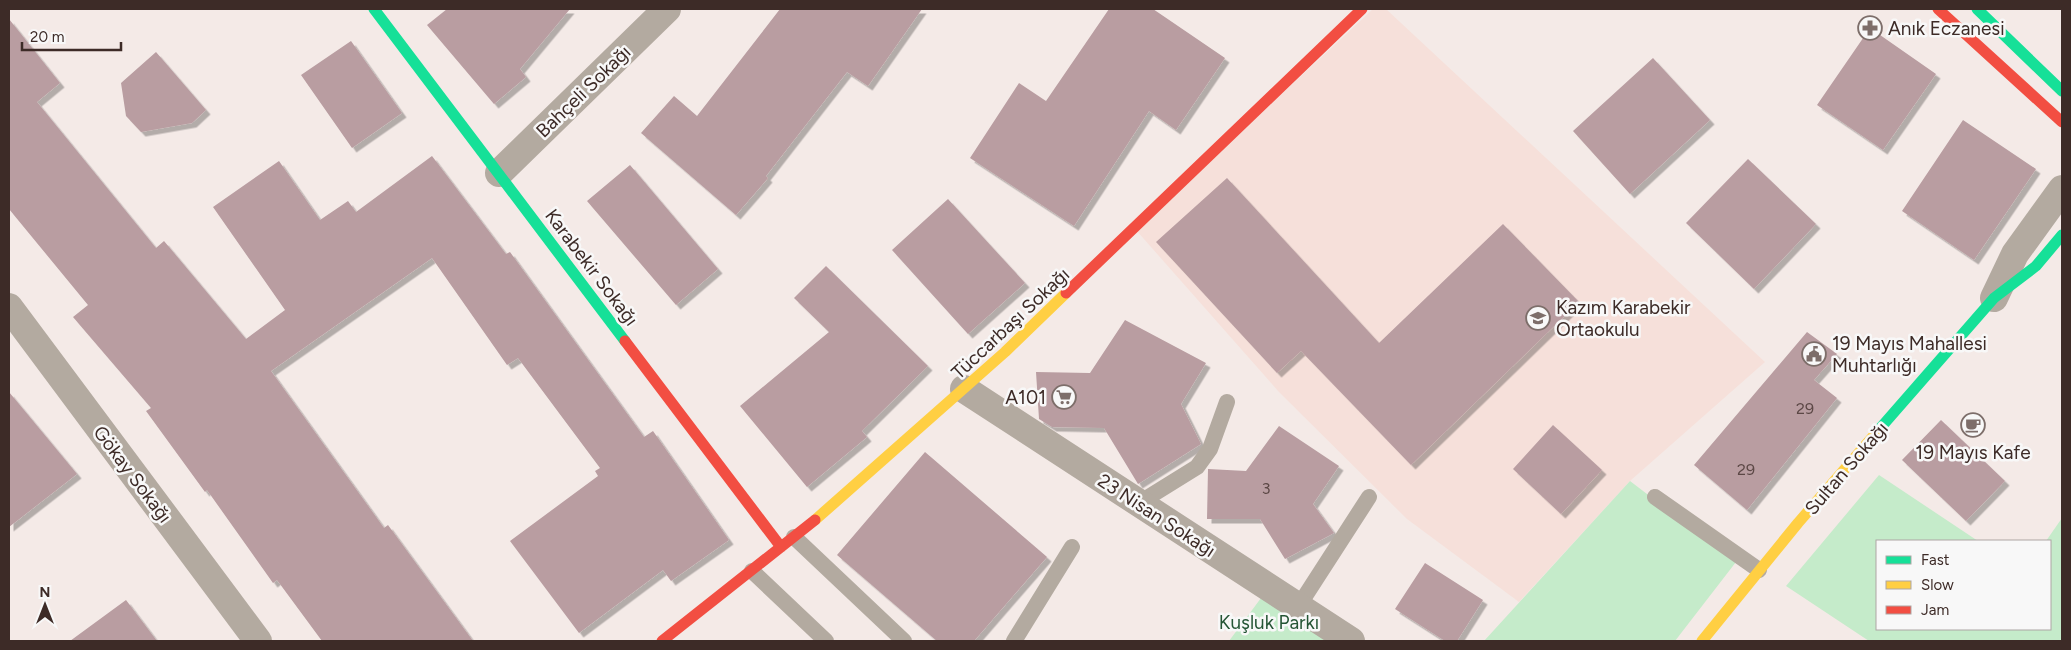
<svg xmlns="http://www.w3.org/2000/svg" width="2071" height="650" font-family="Figtree,sans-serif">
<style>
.built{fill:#f6e0da}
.green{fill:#c5ebca}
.building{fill:#b99da1;filter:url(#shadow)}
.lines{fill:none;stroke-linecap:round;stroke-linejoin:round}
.lane{stroke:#b3aaa0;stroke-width:16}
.street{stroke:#b3aaa0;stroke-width:28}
.fast{stroke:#16e098;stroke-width:11}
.slow{stroke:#ffcf43;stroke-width:11}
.jam{stroke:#f24e42;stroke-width:11}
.labels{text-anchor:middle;stroke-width:5;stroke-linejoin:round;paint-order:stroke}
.number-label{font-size:16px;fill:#5c4846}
.poi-label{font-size:19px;fill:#3d2b27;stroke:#f8f8f8;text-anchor:start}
.street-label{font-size:19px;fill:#3d2b27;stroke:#f8f8f8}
.park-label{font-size:19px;fill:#255535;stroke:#f8f8f8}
</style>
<defs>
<filter id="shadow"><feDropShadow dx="4.5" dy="4.5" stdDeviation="0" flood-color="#0004"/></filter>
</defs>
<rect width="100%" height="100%" fill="#f4eae7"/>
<!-- built -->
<path class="built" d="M 1373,9 L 1386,9 L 1765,362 L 1630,481 L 1519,602 L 1407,519 L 1279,392 L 1136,230 Z"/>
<!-- green -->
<path class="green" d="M 1879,475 L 1978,541 L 1877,541 L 1877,629 L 2050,629 L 2050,541 L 2046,541 L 2062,518 L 2062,641 L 1869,641 L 1786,586 Z
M 1630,481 L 1736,562 L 1675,641 L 1484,641 Z
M 1264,594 L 1334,641 L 1229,641 Z"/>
<!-- building -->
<path class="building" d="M 447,9 L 570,9 L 520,69 L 526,77 L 494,104 L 427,25 Z
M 780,9 L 922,9 L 868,86 L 847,72 L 766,176 L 768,178 L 736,215 L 641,133 L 674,96 L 697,116 Z
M 1109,9 L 1153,9 L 1225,58 L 1176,130 L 1149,111 L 1074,226 L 970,158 L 1019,83 L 1046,101 Z
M 9,19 L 60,83 L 37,102 L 156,248 L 164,241 L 246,339 L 285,310 L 213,207 L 279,161 L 320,220 L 348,201 L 356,212 L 432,156 L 506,254 L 510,252 L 644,437 L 653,431 L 729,540 L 671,581 L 663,570 L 579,633 L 510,541 L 598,476 L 595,471 L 600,468 L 518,358 L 507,365 L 432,258 L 271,371 L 384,528 L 388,525 L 473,641 L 322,641 L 277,580 L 273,583 L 207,490 L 205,492 L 146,411 L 151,408 L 73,317 L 88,305 L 9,209 Z
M 1870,28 L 1936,74 L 1883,150 L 1817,105 Z
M 351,41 L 402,113 L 352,148 L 301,75 Z
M 156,52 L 206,110 L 192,123 L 141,132 L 126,116 L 121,83 Z
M 1653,58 L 1710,120 L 1630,194 L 1573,131 Z
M 1963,120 L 2036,169 L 1974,260 L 1902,211 Z
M 1748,159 L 1816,224 L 1754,289 L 1686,223 Z
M 630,165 L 718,269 L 676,305 L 587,201 Z
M 1227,178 L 1379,343 L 1503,224 L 1579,302 L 1411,465 L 1301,351 L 1277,373 L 1156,242 Z
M 948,199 L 1025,283 L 968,334 L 892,250 Z
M 826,266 L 928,366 L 862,431 L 867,437 L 807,487 L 740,406 L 829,332 L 794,298 Z
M 1125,320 L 1206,363 L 1181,404 L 1201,444 L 1138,484 L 1104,428 L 1052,427 L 1039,419 L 1036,372 L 1090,373 Z
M 1807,332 L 1837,354 L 1814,380 L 1837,398 L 1747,510 L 1694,465 Z
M 9,392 L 77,474 L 9,527 Z
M 1941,420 L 2005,481 L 1966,521 L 1902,460 Z
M 1553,425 L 1602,470 L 1561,514 L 1513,469 Z
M 1279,426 L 1339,466 L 1313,504 L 1334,533 L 1285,559 L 1260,519 L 1207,519 L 1208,469 L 1246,471 Z
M 925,452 L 1047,557 L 974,641 L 937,641 L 837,555 Z
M 1425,563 L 1483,600 L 1457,641 L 1445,641 L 1395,609 Z
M 126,600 L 157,641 L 70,641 Z"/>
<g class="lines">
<!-- lane -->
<path class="lane" d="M 1655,497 L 1759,570
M 1139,503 L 1197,467 L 1210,449 L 1227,402
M 794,537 L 904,641
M 752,571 L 826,641
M 1298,607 L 1369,497
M 1014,641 L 1072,547"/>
<!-- street -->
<path class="street" d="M 499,173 L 667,9
M 1994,298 L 2015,254 L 2062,189
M 9,307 L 258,641
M 964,389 L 1351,641"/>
<!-- fast -->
<path class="fast" d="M 374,9 L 625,341
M 1977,9 L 2062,91
M 1876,433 L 1994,298 L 2036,266 L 2062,235"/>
<!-- slow -->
<path class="slow" d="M 815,520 L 1005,352 L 1066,293
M 1702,641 L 1798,523 L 1876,433"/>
<!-- jam -->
<path class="jam" d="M 1938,9 L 2062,122
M 1066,293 L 1362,9
M 625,341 L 781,547
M 662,641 L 815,520"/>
</g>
<!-- icons -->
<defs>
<g id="pharmacy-ring" transform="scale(1.25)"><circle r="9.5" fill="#f8f8f8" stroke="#7d6e6a" stroke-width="1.5"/><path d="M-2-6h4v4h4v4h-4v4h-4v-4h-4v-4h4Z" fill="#7d6e6a"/></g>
<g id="school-ring" transform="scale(1.25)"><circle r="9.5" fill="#f8f8f8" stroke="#7d6e6a" stroke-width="1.5"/><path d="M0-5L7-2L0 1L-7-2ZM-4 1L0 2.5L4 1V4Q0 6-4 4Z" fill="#7d6e6a"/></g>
<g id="civic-ring" transform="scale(1.25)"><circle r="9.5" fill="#f8f8f8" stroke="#7d6e6a" stroke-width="1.5"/><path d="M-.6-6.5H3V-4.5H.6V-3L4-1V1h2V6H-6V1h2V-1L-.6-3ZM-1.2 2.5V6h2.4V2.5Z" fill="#7d6e6a"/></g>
<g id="supermarket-ring" transform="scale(1.25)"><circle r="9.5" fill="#f8f8f8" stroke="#7d6e6a" stroke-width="1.5"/><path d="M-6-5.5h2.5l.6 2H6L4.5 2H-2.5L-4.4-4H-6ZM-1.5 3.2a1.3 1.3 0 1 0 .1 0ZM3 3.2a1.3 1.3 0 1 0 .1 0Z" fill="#7d6e6a"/></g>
<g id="cafe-ring" transform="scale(1.25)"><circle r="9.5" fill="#f8f8f8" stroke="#7d6e6a" stroke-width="1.5"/><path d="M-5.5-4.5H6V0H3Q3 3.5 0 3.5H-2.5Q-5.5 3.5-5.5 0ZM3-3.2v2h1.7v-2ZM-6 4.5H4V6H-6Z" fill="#7d6e6a"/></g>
</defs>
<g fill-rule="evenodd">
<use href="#pharmacy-ring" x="1870" y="28"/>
<use href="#school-ring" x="1538" y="318"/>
<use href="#civic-ring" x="1814" y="354"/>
<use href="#supermarket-ring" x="1064" y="397"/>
<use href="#cafe-ring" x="1973" y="425"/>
</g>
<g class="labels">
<!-- number labels -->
<g class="number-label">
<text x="1805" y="414">29</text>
<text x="1746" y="475">29</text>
<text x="1266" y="494">3</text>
</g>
<!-- poi labels -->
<g class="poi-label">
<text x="1888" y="35">Anık Eczanesi</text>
<text x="1556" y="314">Kazım Karabekir<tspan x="1556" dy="22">Ortaokulu</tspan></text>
<text x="1832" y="350">19 Mayıs Mahallesi<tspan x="1832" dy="22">Muhtarlığı</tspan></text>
<text x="1046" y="404" text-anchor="end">A101</text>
<text x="1973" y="459" text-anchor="middle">19 Mayıs Kafe</text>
</g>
<!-- street labels -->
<g class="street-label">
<text transform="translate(583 91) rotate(-44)" y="7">Bahçeli Sokağı</text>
<text transform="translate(592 267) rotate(53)" y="7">Karabekir Sokağı</text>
<text transform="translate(1010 323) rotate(-43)" y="7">Tüccarbaşı Sokağı</text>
<text transform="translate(1846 468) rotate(-49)" y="7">Sultan Sokağı</text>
<text transform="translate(133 474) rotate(53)" y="7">Gökay Sokağı</text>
<text transform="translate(1157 515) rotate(33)" y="7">23 Nisan Sokağı</text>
</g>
<!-- park labels -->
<g class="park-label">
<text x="1269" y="629">Kuşluk Parkı</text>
</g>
</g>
<!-- border -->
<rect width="2071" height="650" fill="none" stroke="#3d2b27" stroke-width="20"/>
<!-- legend -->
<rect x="1876" y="540" width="175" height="90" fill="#f8f8f8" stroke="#ada6a4"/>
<rect x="1886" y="556" width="25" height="8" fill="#16e098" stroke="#ada6a4"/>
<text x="1921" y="565" font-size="15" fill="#3d2b27">Fast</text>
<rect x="1886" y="581" width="25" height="8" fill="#ffcf43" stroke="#ada6a4"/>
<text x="1921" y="590" font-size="15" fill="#3d2b27">Slow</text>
<rect x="1886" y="606" width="25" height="8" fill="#f24e42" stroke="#ada6a4"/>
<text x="1921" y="615" font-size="15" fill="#3d2b27">Jam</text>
<!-- north arrow -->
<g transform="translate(45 605)" stroke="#f8f8f8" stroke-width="4" paint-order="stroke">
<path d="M0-4L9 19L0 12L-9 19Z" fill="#3d2b27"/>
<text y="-8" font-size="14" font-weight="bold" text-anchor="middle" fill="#3d2b27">N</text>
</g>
<!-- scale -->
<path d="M22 42v8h99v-8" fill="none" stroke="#3d2b27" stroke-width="2.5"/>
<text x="30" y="42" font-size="15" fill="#3d2b27" stroke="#f8f8f8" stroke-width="4" paint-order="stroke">20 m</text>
</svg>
